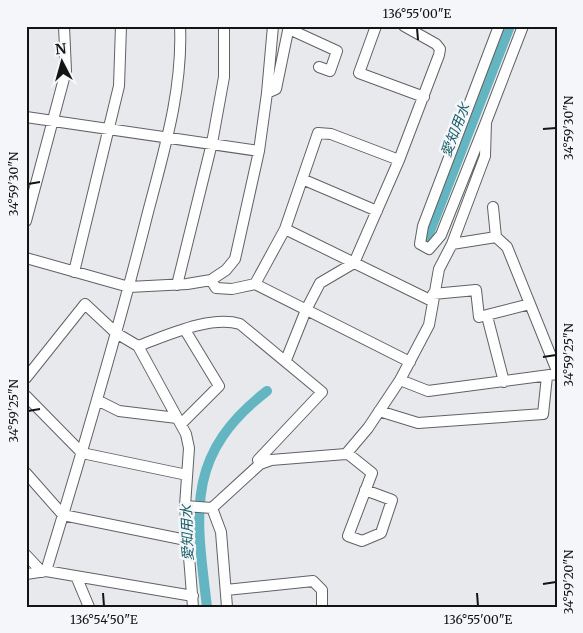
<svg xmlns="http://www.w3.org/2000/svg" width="583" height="633" font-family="Merriweather,'Noto Sans JP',serif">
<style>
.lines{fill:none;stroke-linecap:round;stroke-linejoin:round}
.canal{stroke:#64b5c2;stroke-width:10}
.street-casing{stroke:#606264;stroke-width:12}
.street{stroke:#fff;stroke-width:10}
.ticks{fill:none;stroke:#141415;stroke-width:2}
.labels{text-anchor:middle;stroke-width:5;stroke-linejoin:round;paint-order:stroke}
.water-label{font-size:14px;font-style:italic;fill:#195d67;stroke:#f4f6f9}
.neatline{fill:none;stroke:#141415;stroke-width:2}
.ticks-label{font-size:12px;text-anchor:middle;fill:#141415}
</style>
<rect width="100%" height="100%" fill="#e7e9ec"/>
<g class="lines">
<!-- canal -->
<path class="canal" d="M 425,244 L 510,26
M 207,607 C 196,514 184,455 267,391"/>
<!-- street casing -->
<g class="street-casing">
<path id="street" d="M 376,26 L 359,73 L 424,97
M 523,26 L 486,122 L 485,156 L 452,244 L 439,269 L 429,325 L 400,380 L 428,391 L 557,374
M 289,29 L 337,51 L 330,71 L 319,67
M 267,93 L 276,89 L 289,26
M 26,117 L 259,151
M 486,122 L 441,235 L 429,249 L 420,244 L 423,226 L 499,26
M 302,179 L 377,211
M 493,207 L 496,237 L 507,247 L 557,371
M 26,221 L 66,71 L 64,26
M 285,229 L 318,133 L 331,134 L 399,160
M 452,244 L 496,237
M 26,258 L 129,287 L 187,284 L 211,280 L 226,270 L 235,259 L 259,151 L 267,93 L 273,26
M 74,272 L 119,86 L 121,26
M 211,280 L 216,288 L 232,289 L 255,284 L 410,362
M 255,284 L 285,229 L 432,301
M 177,285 L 212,143 L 224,77 L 224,26
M 433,294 L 476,290 L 479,317 L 530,304
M 487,316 L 504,382
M 138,346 C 166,336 210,315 240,324 L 322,392 L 258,460 L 260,464 L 212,508 L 185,506
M 286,360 L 306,310 L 320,283 L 354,263 L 399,160 L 439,55 L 440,49 L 436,44 L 404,26
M 26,378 L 85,304 L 116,333 L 138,346 L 186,434 L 189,448 L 185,506 L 193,607
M 26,396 L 82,453 L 187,475
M 97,400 L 119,411 L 177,418
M 379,411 L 418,423 L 543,414 L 547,376
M 181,424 L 219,386 L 185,330
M 347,453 L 372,473 L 348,536 L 362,541 L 381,533 L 392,500 L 365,490
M 260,464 L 271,460 L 346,454 L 368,428 L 400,380
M 26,473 L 63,515 L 186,540
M 212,508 L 221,532 L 227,607
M 26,555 L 42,572
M 46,571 C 82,453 117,336 147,216 C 163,154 183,91 180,26
M 26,574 L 46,571 L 193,596
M 76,576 L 89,607
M 226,590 L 313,581 L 322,590 L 322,607"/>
</g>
<!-- street -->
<use href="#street" class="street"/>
</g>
<!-- ticks -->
<path class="ticks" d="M 417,28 L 418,40M 543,129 L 556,128M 28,184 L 40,182M 543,357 L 556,355M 28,411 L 40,409M 543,584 L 556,582M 103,593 L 104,606M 477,593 L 478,606"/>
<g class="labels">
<!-- water labels -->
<g class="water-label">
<text transform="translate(455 130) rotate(-69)" y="5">愛知用水</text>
<text transform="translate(187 533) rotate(-92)" y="5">愛知用水</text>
</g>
</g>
<!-- border -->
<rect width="583" height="633" fill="none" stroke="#f4f6f9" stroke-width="55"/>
<!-- north arrow -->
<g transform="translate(62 62) rotate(354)" stroke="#f4f6f9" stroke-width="4" paint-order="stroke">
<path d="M0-4L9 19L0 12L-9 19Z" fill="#141415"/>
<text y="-8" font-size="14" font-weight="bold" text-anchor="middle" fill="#141415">N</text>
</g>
<rect x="28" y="28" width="528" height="578" class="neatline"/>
<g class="ticks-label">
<text x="417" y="18">136°55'00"E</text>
<text transform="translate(569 128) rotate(-90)" y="4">34°59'30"N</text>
<text transform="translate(14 184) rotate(-90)" y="4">34°59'30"N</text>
<text transform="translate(569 355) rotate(-90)" y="4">34°59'25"N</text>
<text transform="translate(14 411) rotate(-90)" y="4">34°59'25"N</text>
<text transform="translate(569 582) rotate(-90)" y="4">34°59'20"N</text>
<text x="104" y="624">136°54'50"E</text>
<text x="478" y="624">136°55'00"E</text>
</g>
</svg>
